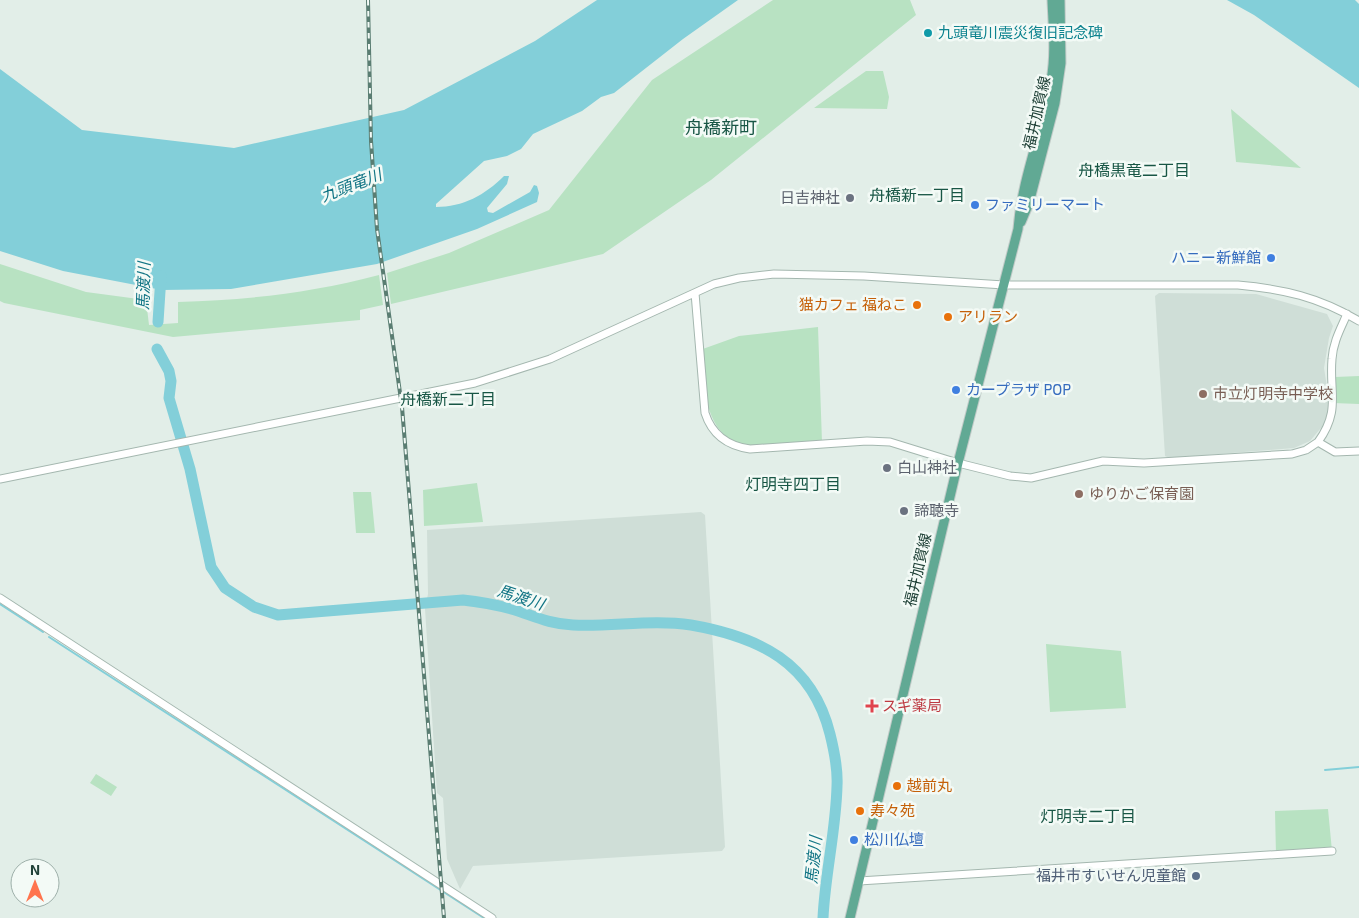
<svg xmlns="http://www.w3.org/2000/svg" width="1359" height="918" font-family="'Exo 2','Noto Sans JP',sans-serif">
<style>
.built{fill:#cfded7}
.green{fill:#b8e2c2}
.water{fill:#83cfd9}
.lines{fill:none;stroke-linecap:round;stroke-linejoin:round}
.stream{stroke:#83cfd9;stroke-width:2}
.river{stroke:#83cfd9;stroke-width:11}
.tertiary-casing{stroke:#a4b7af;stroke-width:9}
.primary-casing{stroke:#c0cac7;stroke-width:11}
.tertiary{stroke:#fff;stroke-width:7}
.primary{stroke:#61a994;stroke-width:9}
.rail-casing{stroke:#5a7d72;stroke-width:4}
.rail{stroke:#f3faf6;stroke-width:2;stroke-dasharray:5.5;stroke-linecap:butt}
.culture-dot{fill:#0f9aa8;stroke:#f3faf6;stroke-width:2}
.worship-dot{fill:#6b7280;stroke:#f3faf6;stroke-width:2}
.shop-dot{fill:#3f7fe0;stroke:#f3faf6;stroke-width:2}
.food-dot{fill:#e8710a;stroke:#f3faf6;stroke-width:2}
.education-dot{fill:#8d6e63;stroke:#f3faf6;stroke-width:2}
.health-dot{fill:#e0444e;stroke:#f3faf6;stroke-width:2}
.service-dot{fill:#5c6f8a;stroke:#f3faf6;stroke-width:2}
.labels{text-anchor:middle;stroke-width:5;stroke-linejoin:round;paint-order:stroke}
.culture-label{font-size:15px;fill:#0d838f;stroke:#f3faf6;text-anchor:start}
.street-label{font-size:15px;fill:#1f4137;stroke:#f3faf6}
.worship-label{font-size:15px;fill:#5b616d;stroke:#f3faf6;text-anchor:start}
.shop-label{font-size:15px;fill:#366cbe;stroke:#f3faf6;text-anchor:start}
.food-label{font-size:15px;fill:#c56008;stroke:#f3faf6;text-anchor:start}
.education-label{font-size:15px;fill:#785e54;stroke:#f3faf6;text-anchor:start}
.health-label{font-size:15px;fill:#be3a42;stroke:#f3faf6;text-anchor:start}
.service-label{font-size:15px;fill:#4e5e75;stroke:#f3faf6;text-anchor:end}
.neighbourhood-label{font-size:16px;fill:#185645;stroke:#f3faf6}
.water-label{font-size:16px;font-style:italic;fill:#127585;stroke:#f3faf6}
.quarter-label{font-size:18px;fill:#185645;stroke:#f3faf6}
</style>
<rect width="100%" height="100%" fill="#e2eee8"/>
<!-- built -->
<path class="built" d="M 1159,293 L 1256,294 L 1327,314 L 1333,326 L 1329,338 L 1324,368 L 1330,406 L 1326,422 L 1310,441 L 1294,448 L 1169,458 L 1165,456 L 1155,296 Z
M 701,512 L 705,515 L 725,847 L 722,851 L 473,866 L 460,889 L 447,859 L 443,798 L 437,793 L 425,609 L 428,594 L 427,530 Z"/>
<!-- green -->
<path class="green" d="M 773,0 L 910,0 L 916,15 L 711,180 L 603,254 L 391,304 L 387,273 L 449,253 L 549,210 L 652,80 Z
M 866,71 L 883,71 L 889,97 L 887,109 L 814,108 Z
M 1231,109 L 1301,168 L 1236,162 Z
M 0,264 L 86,292 L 146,300 L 149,325 L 178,323 L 178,302 C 248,300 311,293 379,275 L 383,305 L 360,310 L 360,320 L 173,337 L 4,303 L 0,301 Z
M 818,327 L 822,442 C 807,443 760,452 749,449 C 702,434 706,390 700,350 L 739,336 Z
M 1359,376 L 1359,404 L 1333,403 L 1335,377 Z
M 477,483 L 483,522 L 424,526 L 423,490 Z
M 353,492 L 371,492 L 375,533 L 356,533 Z
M 1046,644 L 1121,651 L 1126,708 L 1050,712 Z
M 96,774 L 117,787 L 111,796 L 90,783 Z
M 1328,809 L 1332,851 L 1276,855 L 1275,811 Z"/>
<!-- water -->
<path class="water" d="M 597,0 L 738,0 L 683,39 L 614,93 L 601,97 L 582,111 L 533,134 L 521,149 L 507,156 L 484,161 L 436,204 L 436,207 C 463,207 485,195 504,176 L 509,176 L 507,184 L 487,208 L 488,212 L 493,213 L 530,192 L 534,185 L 537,186 L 539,193 L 537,202 L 477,229 L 377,264 L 231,289 L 162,290 L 63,271 L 0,251 L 0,69 L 82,130 L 234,148 L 404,110 L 535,41 Z
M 1227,0 L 1355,0 L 1359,4 L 1359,88 L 1254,15 Z"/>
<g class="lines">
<!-- stream -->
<path class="stream" d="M 0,604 L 43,632
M 49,637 L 484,918
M 1325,770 L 1359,767"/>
<!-- river -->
<path class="river" d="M 158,322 L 161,276
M 157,349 L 169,371 L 171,381 L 169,398 L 190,469 L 211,567 L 225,588 L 254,607 L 278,615 L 463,600 C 481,602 498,605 515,610 C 536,617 550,624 573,625 C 612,627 652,619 691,625 C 759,637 812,662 830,734 C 834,750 838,769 837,786 C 836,830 825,874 823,918"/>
<!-- tertiary casing -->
<g class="tertiary-casing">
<path id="tertiary" d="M 695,293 L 705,413 C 712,435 728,446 750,449 L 867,441 L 890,442 L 958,463 L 1010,476 L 1031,478 L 1103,461 L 1144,463 L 1292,454 L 1306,450 L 1318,442 L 1335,452 L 1359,451
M 1318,442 C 1341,410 1329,393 1332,359 C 1333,342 1341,328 1347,314
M 0,479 L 475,383 L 550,359 L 714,284 L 739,278 L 774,274 L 864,276 L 1004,285 L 1238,285 C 1283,289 1319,297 1359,321
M 0,598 L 492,918
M 859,881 L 1332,851"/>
</g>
<!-- primary casing -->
<g class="primary-casing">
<path id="primary" d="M 1021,222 L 1029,203 L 1055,103 L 1061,63 L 1060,0
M 850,918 L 958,463 L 1018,229 C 1022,177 1043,131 1051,80 C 1056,54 1053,26 1052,0"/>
</g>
<!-- tertiary -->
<use href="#tertiary" class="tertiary"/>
<!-- primary -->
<use href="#primary" class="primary"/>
<!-- rail casing -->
<g class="rail-casing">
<path id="rail" d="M 368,0 L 371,141 L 377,229 L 402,407 L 444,918"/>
</g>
<!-- rail -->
<use href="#rail" class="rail"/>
</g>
<!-- markers -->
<circle class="culture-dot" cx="928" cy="33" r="5"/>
<g class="worship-dot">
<circle cx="850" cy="198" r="5"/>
<circle cx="887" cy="468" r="5"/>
<circle cx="904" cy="511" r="5"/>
</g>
<g class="shop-dot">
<circle cx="975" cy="205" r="5"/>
<circle cx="1271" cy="258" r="5"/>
<circle cx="956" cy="390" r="5"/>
<circle cx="854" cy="840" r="5"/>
</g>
<g class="food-dot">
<circle cx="917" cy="305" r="5"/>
<circle cx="948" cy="317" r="5"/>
<circle cx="897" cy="786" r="5"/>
<circle cx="860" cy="811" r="5"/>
</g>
<g class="education-dot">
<circle cx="1203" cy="394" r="5"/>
<circle cx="1079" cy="494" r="5"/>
</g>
<path class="health-dot" d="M869.5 698.5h5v5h5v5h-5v5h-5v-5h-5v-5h5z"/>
<circle class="service-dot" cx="1196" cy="876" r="5"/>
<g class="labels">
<!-- culture labels -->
<g class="culture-label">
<text x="938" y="38">九頭竜川震災復旧記念碑</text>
</g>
<!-- street labels -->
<g class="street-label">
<text transform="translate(1037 113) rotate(-77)" y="5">福井加賀線</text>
<text transform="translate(918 570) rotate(-77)" y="5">福井加賀線</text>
</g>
<!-- worship labels -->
<g class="worship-label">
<text x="840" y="203" text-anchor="end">日吉神社</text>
<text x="897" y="473">白山神社</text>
<text x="914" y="516">諦聴寺</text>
</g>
<!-- shop labels -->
<g class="shop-label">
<text x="985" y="210">ファミリーマート</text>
<text x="1261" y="263" text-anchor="end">ハニー新鮮館</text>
<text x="966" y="395">カープラザ POP</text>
<text x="864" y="845">松川仏壇</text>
</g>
<!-- food labels -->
<g class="food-label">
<text x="907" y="310" text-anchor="end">猫カフェ 福ねこ</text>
<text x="958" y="322">アリラン</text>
<text x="907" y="791">越前丸</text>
<text x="870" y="816">寿々苑</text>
</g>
<!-- education labels -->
<g class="education-label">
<text x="1213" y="399">市立灯明寺中学校</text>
<text x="1089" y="499">ゆりかご保育園</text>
</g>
<!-- health labels -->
<g class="health-label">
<text x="882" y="711">スギ薬局</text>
</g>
<!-- service labels -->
<g class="service-label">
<text x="1186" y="881">福井市すいせん児童館</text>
</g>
<!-- neighbourhood labels -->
<g class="neighbourhood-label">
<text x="1134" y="176">舟橋黒竜二丁目</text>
<text x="917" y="201">舟橋新一丁目</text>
<text x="448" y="405">舟橋新二丁目</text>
<text x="793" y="490">灯明寺四丁目</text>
<text x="1088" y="822">灯明寺二丁目</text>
</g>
<!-- water labels -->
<g class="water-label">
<text transform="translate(351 185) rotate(-21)" y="6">九頭竜川</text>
<text transform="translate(143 286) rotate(-88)" y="6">馬渡川</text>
<text transform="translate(521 597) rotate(18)" y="6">馬渡川</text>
<text transform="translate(813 860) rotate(-84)" y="6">馬渡川</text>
</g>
<!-- quarter labels -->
<g class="quarter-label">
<text x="721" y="134">舟橋新町</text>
</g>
</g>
<!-- north arrow -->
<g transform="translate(35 883)"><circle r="24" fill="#f3faf6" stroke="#9eb0aa"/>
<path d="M0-4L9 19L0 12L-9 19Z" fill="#ff744e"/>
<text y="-8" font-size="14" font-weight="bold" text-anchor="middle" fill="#1f4137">N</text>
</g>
</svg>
